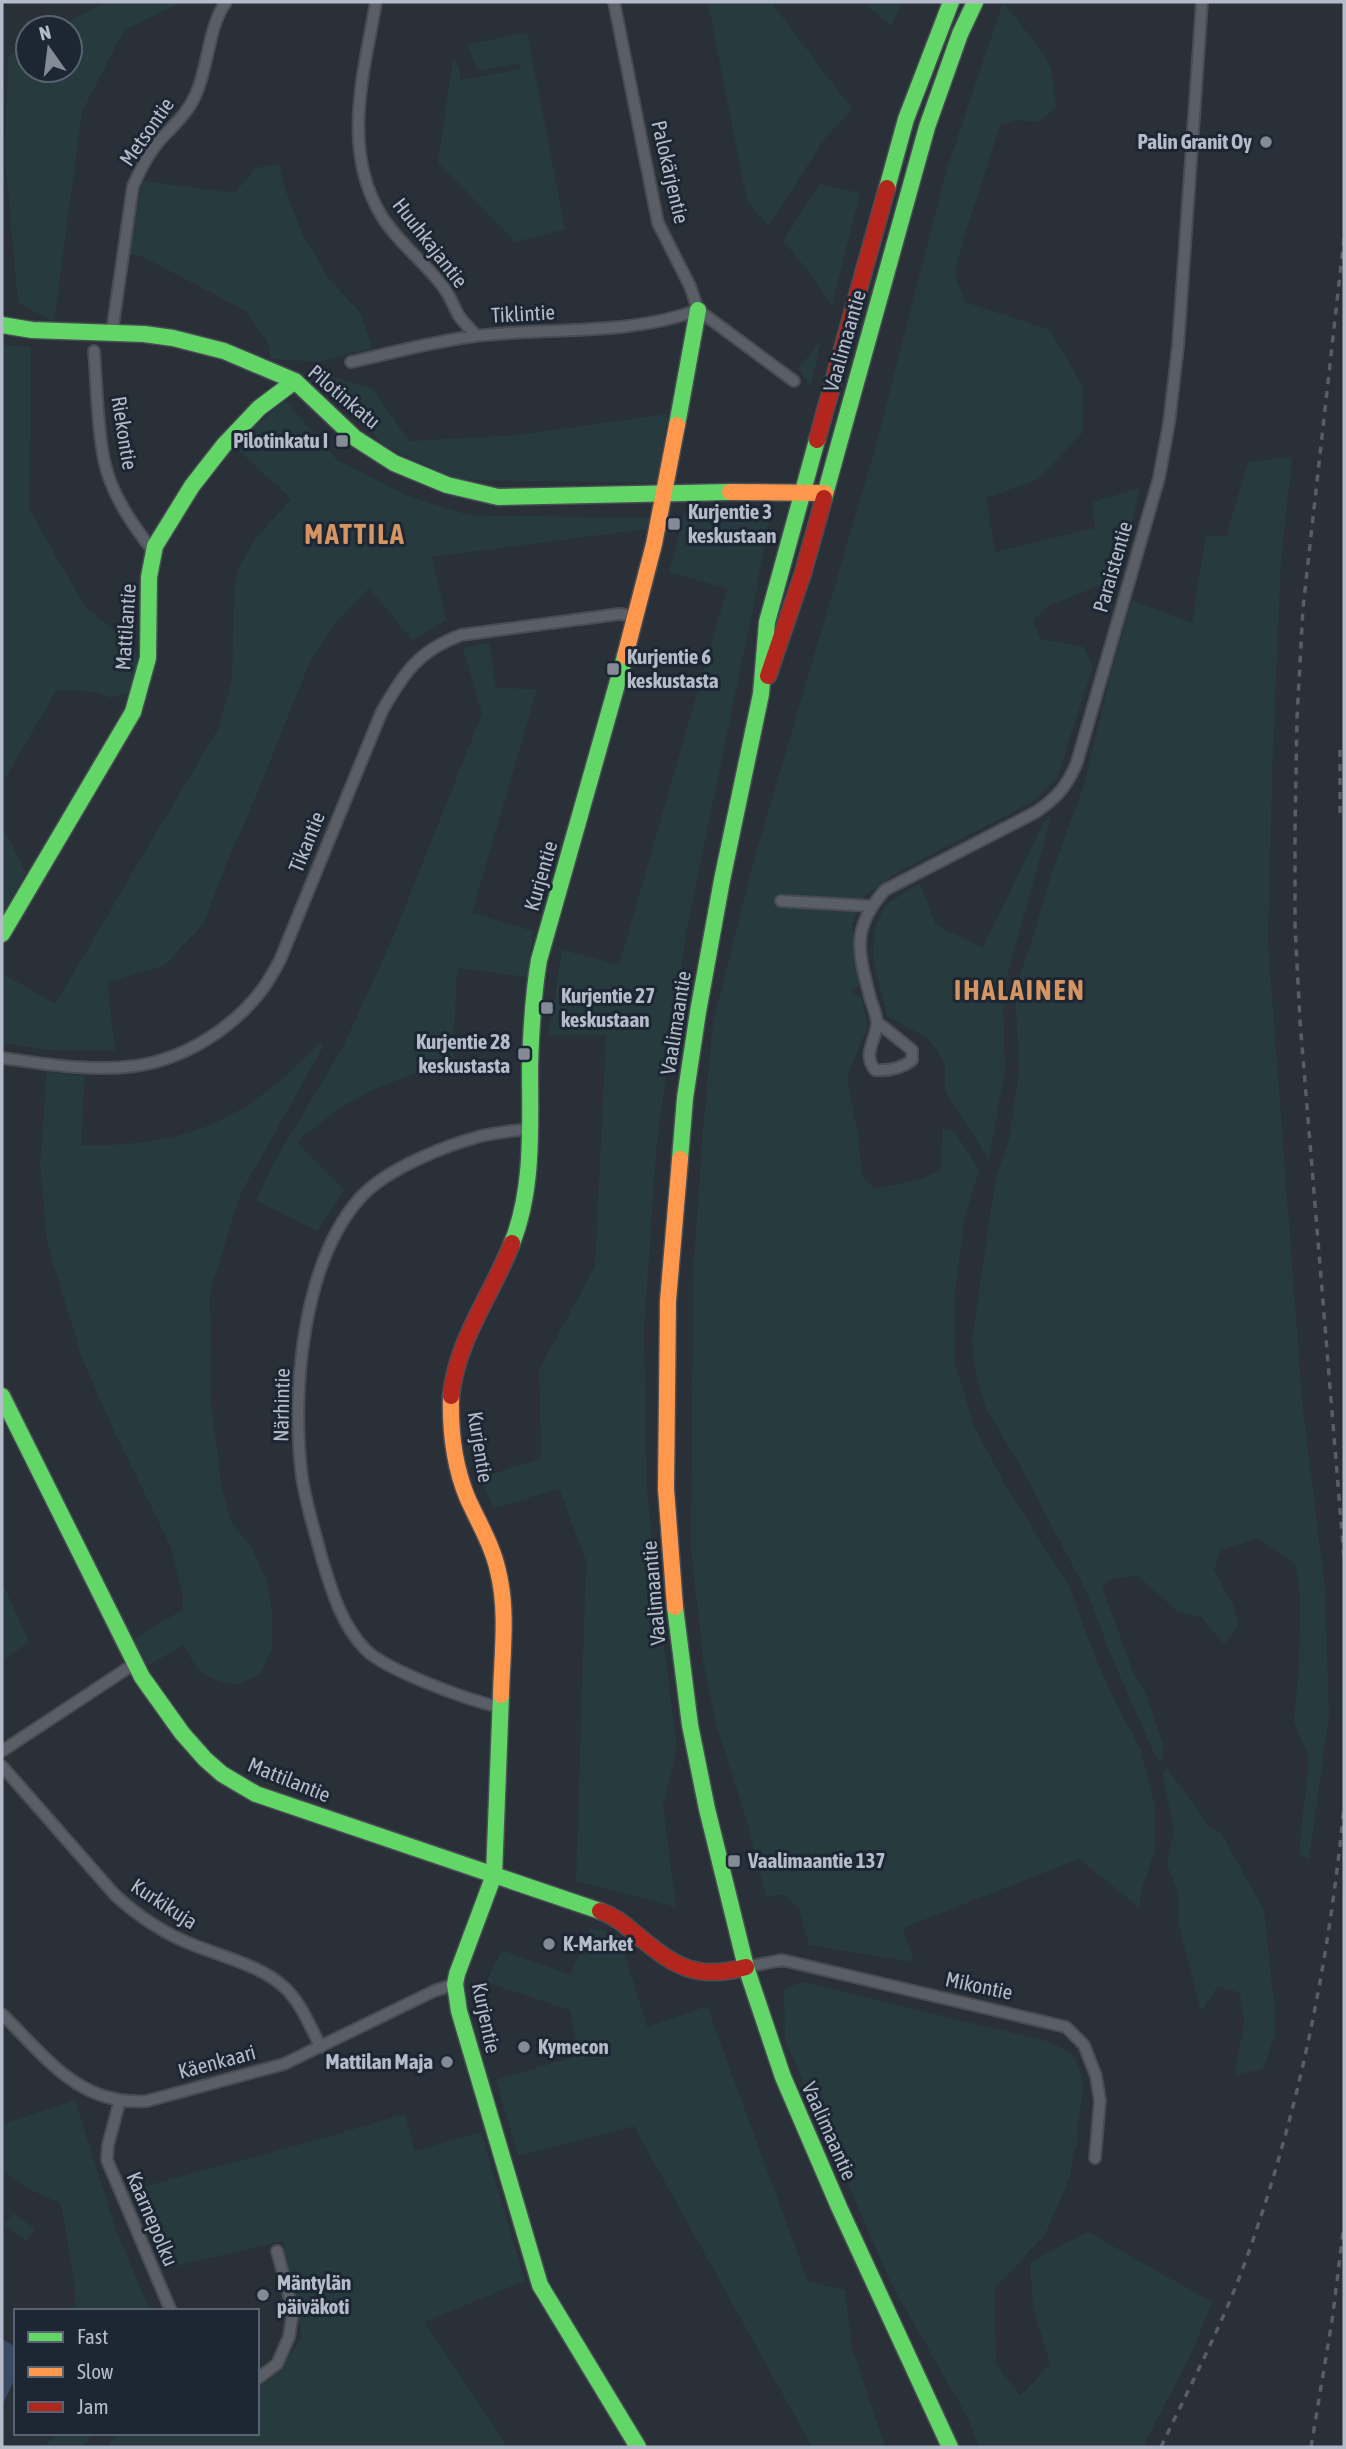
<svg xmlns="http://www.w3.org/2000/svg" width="1346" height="2449" font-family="'Asap Condensed',sans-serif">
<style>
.green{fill:#273a3e}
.water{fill:#384963}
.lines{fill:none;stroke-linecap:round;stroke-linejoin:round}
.street-casing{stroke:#484c53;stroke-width:14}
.fast-casing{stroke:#484c53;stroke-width:19}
.slow-casing{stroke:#484c53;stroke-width:19}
.jam-casing{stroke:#484c53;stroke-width:19}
.street{stroke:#5a5e66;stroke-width:10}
.fast{stroke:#63d668;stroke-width:16}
.slow{stroke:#ff974d;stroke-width:16}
.jam{stroke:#b3261e;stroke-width:16}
.rail{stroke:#595d64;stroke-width:3.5;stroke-dasharray:7 7;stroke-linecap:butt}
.poi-dot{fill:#848b96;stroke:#1d2633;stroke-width:2.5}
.labels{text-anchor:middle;stroke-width:6;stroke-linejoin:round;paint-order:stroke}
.street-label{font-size:21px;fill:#b4bcc9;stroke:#1d2633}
.poi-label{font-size:21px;font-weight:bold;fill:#b4bcc9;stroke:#1d2633;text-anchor:start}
.district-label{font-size:28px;font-weight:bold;letter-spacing:2px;fill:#d59563;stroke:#1d2633}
</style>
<rect width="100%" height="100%" fill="#2a3038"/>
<!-- green -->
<path class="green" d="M 105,2 L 183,2 L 124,30 L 82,112 L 54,322 L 18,303 L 5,158 L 8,57 L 28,45 L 28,70 L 70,70 L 70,28 L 57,28 Z
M 708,2 L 771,2 L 852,109 L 826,137 L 768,226 L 747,201 Z
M 863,2 L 902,2 L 891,26 Z
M 1003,2 L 1044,54 L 1052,71 L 1056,106 L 1039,122 L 1017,120 L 1000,125 L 962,244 L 955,275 L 965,302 L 1050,330 L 1082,385 L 1083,432 L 1037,480 L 986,498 L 995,552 L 1095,528 L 1093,502 L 1140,488 L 1118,578 L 1048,606 L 1033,621 L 1041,639 L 1084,647 L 1093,667 L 1057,777 L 1033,801 L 902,870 L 865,895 L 852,924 L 860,984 L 851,992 L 862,998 L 868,1026 L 847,1077 L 859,1142 L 862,1175 L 875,1189 L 922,1179 L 941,1169 L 943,1128 L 954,1131 L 979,1169 L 964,1220 L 954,1303 L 955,1363 L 974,1426 L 1005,1484 L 1069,1586 L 1095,1657 L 1115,1701 L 1140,1748 L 1155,1805 L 1155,1850 L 1141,1891 L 1140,1908 L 1079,1859 L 903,1928 L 914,1962 L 809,1945 L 799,1909 L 784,1894 L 766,1897 L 746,1818 L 716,1724 L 703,1659 L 691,1548 L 693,1275 L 703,1130 L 713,1022 L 754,860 L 875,449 L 947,168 Z
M 527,32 L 565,229 L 515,242 L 438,162 L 453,59 L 459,68 L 461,80 L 521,69 L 520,63 L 478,71 L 467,45 Z
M 279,164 L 284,186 L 301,231 L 328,278 L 360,312 L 372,348 L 319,362 L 271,359 L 267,341 L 246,311 L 141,256 L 128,254 L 143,181 L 235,193 L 256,168 Z
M 820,184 L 860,193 L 832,306 L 810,273 L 783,241 Z
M 821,340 L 811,386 L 798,369 Z
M 2,345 L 31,347 L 30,511 L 84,605 L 136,650 L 141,675 L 130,692 L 111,698 L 96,692 L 57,690 L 2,783 Z
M 331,376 L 373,389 L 409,441 L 517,435 L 668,414 L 657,483 L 457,480 L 383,445 L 322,379 Z
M 285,400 L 337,460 L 406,495 L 468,515 L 650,518 L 647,529 L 432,557 L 446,620 L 412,640 L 369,588 L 336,622 L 309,664 L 248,816 L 229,857 L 204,923 L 164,966 L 107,982 L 115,1050 L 50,1050 L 2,1043 L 2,973 L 55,1004 L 219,727 L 232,679 L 234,588 L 240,564 L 257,537 L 291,499 L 234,446 Z
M 1292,457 L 1281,563 L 1273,745 L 1268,941 L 1302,1399 L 1325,1589 L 1329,1715 L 1309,1859 L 1299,1854 L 1309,1757 L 1294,1721 L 1299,1665 L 1300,1600 L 1296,1566 L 1286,1557 L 1257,1538 L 1221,1550 L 1214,1570 L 1233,1605 L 1239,1626 L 1224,1644 L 1202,1618 L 1177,1611 L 1138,1576 L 1110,1579 L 1102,1587 L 1133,1672 L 1144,1689 L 1164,1748 L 1161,1763 L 1153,1751 L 1113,1660 L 1088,1595 L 1022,1469 L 986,1408 L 977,1380 L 972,1340 L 996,1176 L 1009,1140 L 1019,1071 L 1015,988 L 1031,944 L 1052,872 L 1084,785 L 1111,673 L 1132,600 L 1192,623 L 1206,535 L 1226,537 L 1248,462 Z
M 771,507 L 754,603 L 686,933 L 657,1142 L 644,1329 L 647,1490 L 662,1630 L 677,1748 L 663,1806 L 676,1907 L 576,1881 L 586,1561 L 559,1488 L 494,1509 L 480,1478 L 541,1458 L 539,1370 L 595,1266 L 606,1035 L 549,1035 L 562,950 L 619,965 L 727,589 L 669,572 L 686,508 Z
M 489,643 L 496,688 L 537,689 L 472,913 L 533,931 L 528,977 L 457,968 L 453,1060 L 379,1087 L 339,1108 L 297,1142 L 344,1190 L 318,1231 L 256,1201 L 273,1164 L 342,1049 L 393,937 L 482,714 L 463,648 Z
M 1052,815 L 1003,990 L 1005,1069 L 989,1160 L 945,1091 L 945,1064 L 935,1047 L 924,1036 L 887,1016 L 873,958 L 874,930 L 885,905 L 920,883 L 936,925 L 983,948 L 1043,823 Z
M 2,825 L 26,873 L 2,914 Z
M 320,1042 L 323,1047 L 241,1193 L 211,1288 L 209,1308 L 211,1325 L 210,1390 L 221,1485 L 232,1524 L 251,1547 L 266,1578 L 272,1610 L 272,1649 L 261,1673 L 238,1685 L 219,1682 L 198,1670 L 183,1645 L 148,1666 L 132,1640 L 182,1610 L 183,1596 L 171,1547 L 112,1427 L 82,1358 L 47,1243 L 40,1162 L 47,1072 L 85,1076 L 81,1145 C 188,1147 247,1120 320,1042 Z
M 2,1582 L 29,1642 L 2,1661 Z
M 1168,1769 L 1208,1825 L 1221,1833 L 1264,1910 L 1274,2003 L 1275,2034 L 1263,2069 L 1235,2075 L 1244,2022 L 1240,1993 L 1218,1986 L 1201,2011 L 1178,1921 L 1178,1893 L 1167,1865 L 1174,1829 L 1162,1773 Z
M 590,1928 L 619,1935 L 647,2027 L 707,2006 L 808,2282 L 845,2290 L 852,2349 L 885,2447 L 812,2447 L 634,2126 L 518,2156 L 496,2080 L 579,2055 L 570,2010 L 486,1982 L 502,1950 L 570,1975 Z
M 803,1982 L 1050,2042 C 1057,2046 1069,2051 1074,2058 C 1092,2084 1075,2118 1077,2147 L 1074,2147 L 1070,2177 L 1045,2235 L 995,2288 L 996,2364 L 1020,2396 L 1050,2364 L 1033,2308 L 1030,2262 L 1088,2232 L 1212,2302 L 1193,2350 L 1143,2447 L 979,2447 L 968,2418 L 892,2285 L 785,2040 L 784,1989 Z
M 75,2100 L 116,2230 L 150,2311 L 76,2311 L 74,2279 L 61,2204 L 29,2189 L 2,2171 L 2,2124 Z
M 405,2114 L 415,2151 L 481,2132 L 525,2281 L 424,2322 L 507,2447 L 107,2447 L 119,2433 L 257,2433 L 257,2386 L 272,2379 L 302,2338 L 283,2241 L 175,2266 L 127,2191 L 324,2138 Z
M 13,2213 L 35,2229 L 26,2241 L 4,2225 Z
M 58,2433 L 94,2433 L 82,2447 L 43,2447 Z"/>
<!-- water -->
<path class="water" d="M 2,2339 L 16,2347 L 16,2376 L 2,2406 Z"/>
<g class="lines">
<!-- street casing -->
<g class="street-casing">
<path id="street" d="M 376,2 C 364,72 341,149 381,215 C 398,243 425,262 444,288 C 450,296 454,307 459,316 C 464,323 471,329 476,336
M 614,2 L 658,223 L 690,286 L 698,310 L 794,381
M 112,332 L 133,186 C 140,170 148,154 160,140 C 174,125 188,113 196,94 C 209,65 208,27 226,2
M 94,351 C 97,387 97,425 104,460 C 111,494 132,524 153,551
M 351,362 C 392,353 434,341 476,336 C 548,327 629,336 698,310
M 781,901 L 871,906
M 877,1022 L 912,1050 L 912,1060 C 901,1069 889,1071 875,1070 C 862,1054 876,1041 877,1023 C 877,1015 872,1005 870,997 C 858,951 851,928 885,890 L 1036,812 C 1057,798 1068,785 1077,762 L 1159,478 L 1169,423 L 1178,346 L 1202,2
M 2,1058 C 45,1064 91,1072 135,1066 C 185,1059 234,1028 264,987 C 270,979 275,969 280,960 L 382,711 C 404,673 418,651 461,635 L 619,614 L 636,616
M 500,1707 C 470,1701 385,1670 365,1649 C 341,1624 332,1591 322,1559 C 315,1532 306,1505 302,1477 C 291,1394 302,1263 360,1198 C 386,1169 444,1146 481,1136 C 497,1132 513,1131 529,1129
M 2,1751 L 134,1664
M 2,1766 L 115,1895 C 137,1915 163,1933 191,1944 C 220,1956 262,1966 284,1987 C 301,2002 310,2027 321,2047
M 746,1967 L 782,1960 L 1066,2027 L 1084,2045 L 1096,2076 L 1100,2101 L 1095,2158
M 2,2014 C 46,2057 79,2106 147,2101 L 284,2064 L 434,1991 L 455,1984
M 120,2100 L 108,2145 L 107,2160 L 171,2311
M 257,2379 L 277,2364 L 289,2337 L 293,2311 L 277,2251"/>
</g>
<!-- fast casing -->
<g class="fast-casing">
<path id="fast" d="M 887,188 L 906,119 L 951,2
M 2,325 L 32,330 L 144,334 L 173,338 L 224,351 L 295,381 L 355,438 L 394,463 L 447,485 L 498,497 L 730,492
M 677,425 L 698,310
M 824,498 L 927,127 L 960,34 L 975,2
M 2,934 L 133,712 L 148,658 L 149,577 L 155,546 L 192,486 L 224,445 L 259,408 L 295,381
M 680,1159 L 685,1098 L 698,1012 L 722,880 L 761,694 L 767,622 L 817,440
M 512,1243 C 534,1188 530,1125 530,1067 C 531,1031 533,995 539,960 L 625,656
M 2,1396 L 142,1677 L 182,1733 L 205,1759 L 222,1774 L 256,1794 L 600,1911
M 675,1607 L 690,1725 L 707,1809 L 746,1967 L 783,2077 L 839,2207 L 950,2447
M 501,1695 L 494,1875 L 457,1974 L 455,1984 L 459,2011 L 540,2285 L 638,2447"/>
</g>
<!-- slow casing -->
<g class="slow-casing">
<path id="slow" d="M 730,492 L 825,493
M 625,656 L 654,544 L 677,425
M 451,1396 C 450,1430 454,1465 467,1497 C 478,1522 492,1544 498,1571 C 508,1611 502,1654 501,1695
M 675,1607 L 666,1489 L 668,1301 L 680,1159"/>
</g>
<!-- jam casing -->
<g class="jam-casing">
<path id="jam" d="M 817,440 L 887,188
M 768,676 L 803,573 L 824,498
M 451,1396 C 457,1339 492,1295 512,1243
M 600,1911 C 615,1916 625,1925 637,1935 C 674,1966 696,1981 746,1967"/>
</g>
<!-- street -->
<use href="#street" class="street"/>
<!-- fast -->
<use href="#fast" class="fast"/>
<!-- slow -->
<use href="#slow" class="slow"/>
<!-- jam -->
<use href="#jam" class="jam"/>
<!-- rail -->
<path class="rail" d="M 1344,238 L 1303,608 L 1297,718 L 1295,830 L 1295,925 L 1300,1021 L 1344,1558
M 1340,813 L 1340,750
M 1161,2447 C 1189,2388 1220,2329 1243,2268 C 1298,2118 1329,1964 1344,1806
M 1311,2447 L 1332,2321 L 1344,2225"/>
</g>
<!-- markers -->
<g class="poi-dot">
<circle cx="1266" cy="142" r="7"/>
<rect x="335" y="434" width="14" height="14" rx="3.5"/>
<rect x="667" y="517" width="14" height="14" rx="3.5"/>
<rect x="606" y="662" width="14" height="14" rx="3.5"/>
<rect x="540" y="1001" width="14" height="14" rx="3.5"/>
<rect x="517" y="1047" width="14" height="14" rx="3.5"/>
<rect x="727" y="1854" width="14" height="14" rx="3.5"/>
<circle cx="549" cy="1944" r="7"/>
<circle cx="524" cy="2047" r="7"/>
<circle cx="447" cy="2062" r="7"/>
<circle cx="263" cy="2295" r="7"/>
</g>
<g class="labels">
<!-- street labels -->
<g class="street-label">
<text transform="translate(147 132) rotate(-55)" y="7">Metsontie</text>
<text transform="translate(670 172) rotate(77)" y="7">Palokärjentie</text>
<text transform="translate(430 243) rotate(52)" y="7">Huuhkajantie</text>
<text transform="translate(523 314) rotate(-3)" y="7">Tiklintie</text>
<text transform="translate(845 341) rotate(-74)" y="7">Vaalimaantie</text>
<text transform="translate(344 397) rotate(40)" y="7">Pilotinkatu</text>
<text transform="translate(124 433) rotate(81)" y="7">Riekontie</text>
<text transform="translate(1113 567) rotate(-74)" y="7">Paraistentie</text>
<text transform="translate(126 627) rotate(-86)" y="7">Mattilantie</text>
<text transform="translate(307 842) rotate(-68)" y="7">Tikantie</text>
<text transform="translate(541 876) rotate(-74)" y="7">Kurjentie</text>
<text transform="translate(676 1023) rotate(-81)" y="7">Vaalimaantie</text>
<text transform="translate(282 1405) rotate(-89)" y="7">Närhintie</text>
<text transform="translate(480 1447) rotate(81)" y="7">Kurjentie</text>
<text transform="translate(654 1593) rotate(-95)" y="7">Vaalimaantie</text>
<text transform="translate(289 1780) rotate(22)" y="7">Mattilantie</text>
<text transform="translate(164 1904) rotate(33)" y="7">Kurkikuja</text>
<text transform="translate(979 1986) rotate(12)" y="7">Mikontie</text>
<text transform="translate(486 2018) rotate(78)" y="7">Kurjentie</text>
<text transform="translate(217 2062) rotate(-15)" y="7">Käenkaari</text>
<text transform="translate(829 2131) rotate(66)" y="7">Vaalimaantie</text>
<text transform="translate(152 2219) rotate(67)" y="7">Kaarnepolku</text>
</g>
<!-- poi labels -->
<g class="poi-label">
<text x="1252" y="149" text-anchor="end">Palin Granit Oy</text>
<text x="328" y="448" text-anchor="end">Pilotinkatu I</text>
<text x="688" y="519">Kurjentie 3<tspan x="688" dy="24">keskustaan</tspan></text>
<text x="627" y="664">Kurjentie 6<tspan x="627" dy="24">keskustasta</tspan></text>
<text x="561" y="1003">Kurjentie 27<tspan x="561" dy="24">keskustaan</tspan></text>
<text x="510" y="1049" text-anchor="end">Kurjentie 28<tspan x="510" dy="24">keskustasta</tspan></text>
<text x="748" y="1868">Vaalimaantie 137</text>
<text x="563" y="1951">K-Market</text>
<text x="538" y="2054">Kymecon</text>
<text x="433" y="2069" text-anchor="end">Mattilan Maja</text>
<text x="277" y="2290">Mäntylän<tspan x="277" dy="24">päiväkoti</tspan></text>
</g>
<!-- district labels -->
<g class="district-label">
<text x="355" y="544">MATTILA</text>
<text x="1020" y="1000">IHALAINEN</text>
</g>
</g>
<!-- border -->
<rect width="1346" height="2449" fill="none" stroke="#b4bcc9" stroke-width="7"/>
<!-- legend -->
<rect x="14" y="2309" width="245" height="126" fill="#1d2633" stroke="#59626f" stroke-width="2"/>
<rect x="28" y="2332" width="35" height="10" fill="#63d668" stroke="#59626f" stroke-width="2"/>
<text x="77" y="2344" font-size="21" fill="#b4bcc9">Fast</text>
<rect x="28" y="2367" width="35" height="10" fill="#ff974d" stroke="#59626f" stroke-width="2"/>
<text x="77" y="2379" font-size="21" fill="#b4bcc9">Slow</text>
<rect x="28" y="2402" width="35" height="10" fill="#b3261e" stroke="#59626f" stroke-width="2"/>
<text x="77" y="2414" font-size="21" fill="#b4bcc9">Jam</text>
<!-- north arrow -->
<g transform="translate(49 49) rotate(346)"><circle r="33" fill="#1d2633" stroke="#59626f" stroke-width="2"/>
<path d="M0-5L12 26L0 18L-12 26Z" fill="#848b96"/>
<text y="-10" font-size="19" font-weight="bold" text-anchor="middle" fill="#b4bcc9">N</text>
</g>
</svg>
